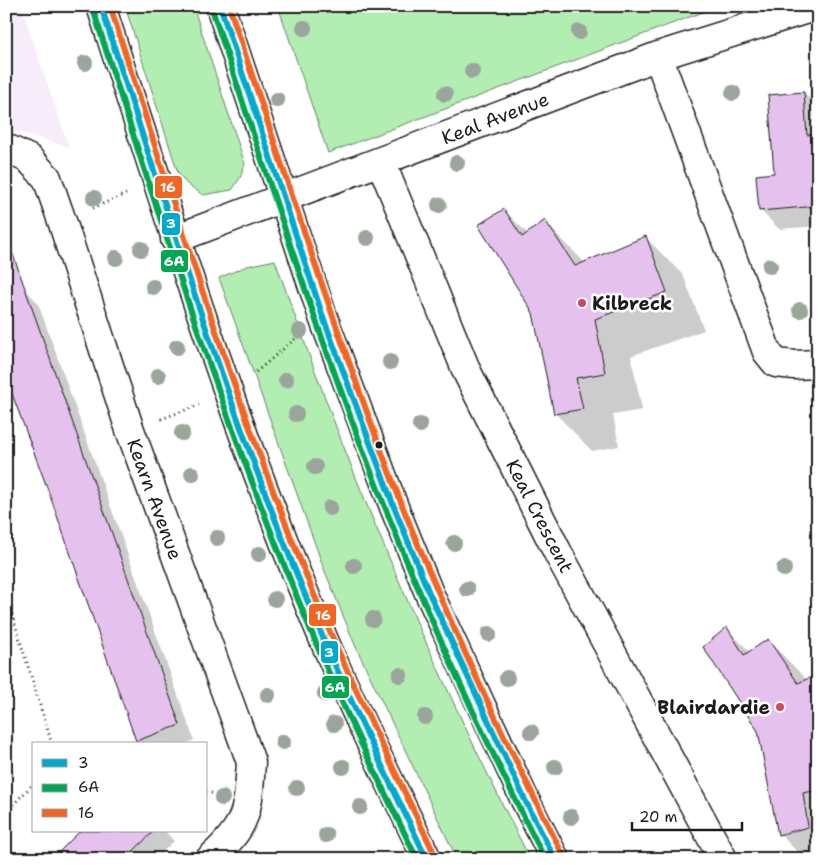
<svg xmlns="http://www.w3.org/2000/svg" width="824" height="865" font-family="'Shantell Sans',sans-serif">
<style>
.built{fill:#f7edfa}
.green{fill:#b2edb2;stroke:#678467}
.shadow{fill:#0003}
.building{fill:#e5c2ed;stroke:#1c1c1c}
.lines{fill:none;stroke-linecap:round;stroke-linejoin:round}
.minor-casing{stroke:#1c1c1c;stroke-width:31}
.primary-casing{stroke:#1c1c1c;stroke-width:31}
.path{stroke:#1c1c1c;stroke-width:3;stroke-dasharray:1 4;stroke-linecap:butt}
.minor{stroke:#fff;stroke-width:28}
.primary{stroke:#fff;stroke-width:28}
.bus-1-casing{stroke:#fff;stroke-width:10}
.bus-2-casing{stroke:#fff;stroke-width:10}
.bus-3-casing{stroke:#fff;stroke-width:10}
.bus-1{stroke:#00a9ce;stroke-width:6}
.bus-2{stroke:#00a651;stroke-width:6}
.bus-3{stroke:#f26522;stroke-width:6}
.tree{fill:#9ba59b}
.poi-dot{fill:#d1495b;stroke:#fff;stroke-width:2}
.bus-dot{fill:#1c1c1c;stroke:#fff;stroke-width:2}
.labels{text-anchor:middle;stroke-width:5;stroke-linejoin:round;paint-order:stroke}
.street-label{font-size:19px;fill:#1c1c1c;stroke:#fff}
.poi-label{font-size:19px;font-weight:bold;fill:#1c1c1c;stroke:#fff;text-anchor:start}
.line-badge{stroke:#fff;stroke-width:2}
.badge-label{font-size:14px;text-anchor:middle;font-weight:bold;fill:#fff}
</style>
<rect width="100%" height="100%" fill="#fff"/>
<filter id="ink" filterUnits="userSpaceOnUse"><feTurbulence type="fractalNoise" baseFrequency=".02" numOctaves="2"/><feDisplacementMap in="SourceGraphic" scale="10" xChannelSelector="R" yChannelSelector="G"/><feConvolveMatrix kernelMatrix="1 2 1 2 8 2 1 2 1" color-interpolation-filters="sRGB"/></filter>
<g filter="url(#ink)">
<!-- built -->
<path class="built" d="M 6,6 L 21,6 L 69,147 L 6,129 Z"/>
<!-- green -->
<path class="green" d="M 125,6 L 193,6 L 245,164 L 240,178 L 232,190 L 203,195 L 187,184 L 178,173 Z
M 278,6 L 719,6 L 328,153 Z
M 275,260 C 310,359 346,457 387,553 C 431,657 479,759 530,859 L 457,859 L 355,645 L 324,569 L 219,278 L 247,266 Z"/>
<!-- shadow -->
<path class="shadow" d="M 804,93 L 818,107 L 818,226 L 779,229 L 760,210 L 775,175 Z
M 504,210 L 528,234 L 545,222 L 585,263 L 645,237 L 683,275 L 704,330 L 631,356 L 642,410 L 613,415 L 619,446 L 592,451 L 555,413 L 534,313 Z
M 24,288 L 38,303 L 194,740 L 185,744 L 140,744 L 137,741 Z
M 727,629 L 751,653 L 768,640 L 807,680 L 818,676 L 818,859 L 804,859 L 780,834 L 760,731 Z
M 81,831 L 165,831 L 174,841 L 155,859 L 53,859 Z"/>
<!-- building -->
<path class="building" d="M 804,92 L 807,135 L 818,134 L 818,206 L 759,211 L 756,175 L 774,173 L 768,95 Z
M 504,209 L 522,237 L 545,220 L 575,266 L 646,236 L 667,292 L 595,319 L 605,373 L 576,378 L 583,409 L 554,414 L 533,313 L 478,225 Z
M 11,249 L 180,725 L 136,741 L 48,490 L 6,378 L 6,250 Z
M 727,627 L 744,655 L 768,639 L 798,683 L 818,674 L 818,790 L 803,793 L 808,827 L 778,835 L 758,731 L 703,647 Z
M 80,831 L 154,831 L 125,859 L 52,859 Z"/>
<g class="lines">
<!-- minor casing -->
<g class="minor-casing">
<path id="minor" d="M 658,56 L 767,352 L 776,363 L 794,365 L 818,364
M 6,148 L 29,159 L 47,178 L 62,221 L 130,430 L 251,762 C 248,811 248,825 210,859
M 381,162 L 467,372 L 557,551 L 723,859
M 175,239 L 658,56 L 817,6"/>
</g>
<!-- primary casing -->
<g class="primary-casing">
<path id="primary" d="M 101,6 C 164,203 226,401 304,592 C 340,683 385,771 427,859
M 220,6 L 323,317 L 394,507 L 429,593 L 525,800 L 555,859"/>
</g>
<!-- path -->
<path class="path" d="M 677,6 L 679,14
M 93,208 L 126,194
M 256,372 L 295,339
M 161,419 L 199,405
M 6,595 L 52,744
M 206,792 L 215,794
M 6,812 L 34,783"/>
<!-- minor -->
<use href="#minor" class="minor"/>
<!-- primary -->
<use href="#primary" class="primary"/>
<!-- bus-1 casing -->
<g class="bus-1-casing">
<path id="bus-1" d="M 101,6 C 168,215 233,424 318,626 C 351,705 390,782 427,859
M 220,6 L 323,317 L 394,507 L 429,593 L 525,800 L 555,859"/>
</g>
<!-- bus-2 casing -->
<g class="bus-2-casing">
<path id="bus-2" d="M 93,9 C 159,217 225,425 309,626 C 341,705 380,782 417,859
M 212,9 C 268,177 321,347 387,512 C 433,630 488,746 545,859"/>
</g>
<!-- bus-3 casing -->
<g class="bus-3-casing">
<path id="bus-3" d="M 110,6 C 177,214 241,423 326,623 C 360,702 398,778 435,855
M 229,6 C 285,173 338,341 402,505 C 449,624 505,741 563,855"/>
</g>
<!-- bus-1 -->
<use href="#bus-1" class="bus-1"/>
<!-- bus-2 -->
<use href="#bus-2" class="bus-2"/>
<!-- bus-3 -->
<use href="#bus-3" class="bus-3"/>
</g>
<!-- trees -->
<g class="tree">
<circle cx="304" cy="28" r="8"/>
<circle cx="579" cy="32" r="8"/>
<circle cx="85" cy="63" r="8"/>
<circle cx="472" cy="71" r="8"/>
<circle cx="733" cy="93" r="8"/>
<circle cx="445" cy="94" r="8"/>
<circle cx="277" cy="100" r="8"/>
<circle cx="457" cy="163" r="8"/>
<circle cx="94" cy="198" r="8"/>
<circle cx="439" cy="205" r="8"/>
<circle cx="367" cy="238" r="8"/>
<circle cx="141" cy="249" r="8"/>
<circle cx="116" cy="258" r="8"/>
<circle cx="770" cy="266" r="8"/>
<circle cx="153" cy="287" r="8"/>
<circle cx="800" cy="310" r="8"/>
<circle cx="300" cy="331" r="8"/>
<circle cx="177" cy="347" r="8"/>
<circle cx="390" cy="362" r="8"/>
<circle cx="158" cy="376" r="8"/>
<circle cx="286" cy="380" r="8"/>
<circle cx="296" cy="414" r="8"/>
<circle cx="420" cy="425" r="8"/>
<circle cx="182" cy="433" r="8"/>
<circle cx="315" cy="467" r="8"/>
<circle cx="192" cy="474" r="8"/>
<circle cx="330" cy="508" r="8"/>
<circle cx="217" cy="538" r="8"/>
<circle cx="454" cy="543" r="8"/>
<circle cx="259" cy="554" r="8"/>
<circle cx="354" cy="566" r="8"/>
<circle cx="784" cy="569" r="8"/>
<circle cx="467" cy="589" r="8"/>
<circle cx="275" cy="599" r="8"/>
<circle cx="373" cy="619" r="8"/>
<circle cx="489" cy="634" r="8"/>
<circle cx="400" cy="675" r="8"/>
<circle cx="507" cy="678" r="8"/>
<circle cx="325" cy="694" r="8"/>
<circle cx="268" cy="695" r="8"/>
<circle cx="425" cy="717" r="8"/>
<circle cx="334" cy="724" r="8"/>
<circle cx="531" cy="732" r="8"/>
<circle cx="283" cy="742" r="8"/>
<circle cx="343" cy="767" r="8"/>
<circle cx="555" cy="767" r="8"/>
<circle cx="297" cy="788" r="8"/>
<circle cx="222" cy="798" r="8"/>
<circle cx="360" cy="807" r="8"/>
<circle cx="571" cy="817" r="8"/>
<circle cx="326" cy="835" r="8"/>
</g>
</g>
<!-- markers -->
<g class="poi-dot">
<circle cx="582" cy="303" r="5"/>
<circle cx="780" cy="707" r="5"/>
</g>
<circle class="bus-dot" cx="379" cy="445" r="4.5"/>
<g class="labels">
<!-- street labels -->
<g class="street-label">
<text transform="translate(495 118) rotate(-21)" y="7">Keal Avenue</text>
<text transform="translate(155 499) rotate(70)" y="7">Kearn Avenue</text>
<text transform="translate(540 516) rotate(63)" y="7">Keal Crescent</text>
</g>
<!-- poi labels -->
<g class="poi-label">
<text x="592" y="310">Kilbreck</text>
<text x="770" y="714" text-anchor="end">Blairdardie</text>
</g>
</g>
<g class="line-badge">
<rect x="154" y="175" width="29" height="24" rx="5" fill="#f26522"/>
<rect x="161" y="212" width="20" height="24" rx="5" fill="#00a9ce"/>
<rect x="160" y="249" width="29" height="24" rx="5" fill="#00a651"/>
<rect x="308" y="603" width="29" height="24" rx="5" fill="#f26522"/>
<rect x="320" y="640" width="19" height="24" rx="5" fill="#00a9ce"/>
<rect x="321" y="675" width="29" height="24" rx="5" fill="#00a651"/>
</g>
<g class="badge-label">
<text x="168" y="192">16</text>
<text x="171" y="228">3</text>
<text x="174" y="266">6A</text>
<text x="323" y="620">16</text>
<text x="329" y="657">3</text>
<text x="335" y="692">6A</text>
</g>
<!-- margin -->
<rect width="824" height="865" fill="none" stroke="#fff" stroke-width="25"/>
<rect x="12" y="12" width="799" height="840" fill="none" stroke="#1c1c1c" stroke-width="2" filter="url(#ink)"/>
<!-- legend -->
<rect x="32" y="742" width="175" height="90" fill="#ffffff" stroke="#a4a4a4"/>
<rect x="42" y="759" width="25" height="8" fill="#00a9ce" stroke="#a4a4a4"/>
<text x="78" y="768" font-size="15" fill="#1c1c1c">3</text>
<rect x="42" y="784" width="25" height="8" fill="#00a651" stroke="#a4a4a4"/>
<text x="78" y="792" font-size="15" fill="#1c1c1c">6A</text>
<rect x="42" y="809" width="25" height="8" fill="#f26522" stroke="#a4a4a4"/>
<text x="78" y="818" font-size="15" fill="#1c1c1c">16</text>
<!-- scale -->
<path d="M632 822v8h110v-8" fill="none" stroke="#1c1c1c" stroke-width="2.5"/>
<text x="639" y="822" font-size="15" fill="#1c1c1c" stroke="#ffffff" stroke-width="4" paint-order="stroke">20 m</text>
</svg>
